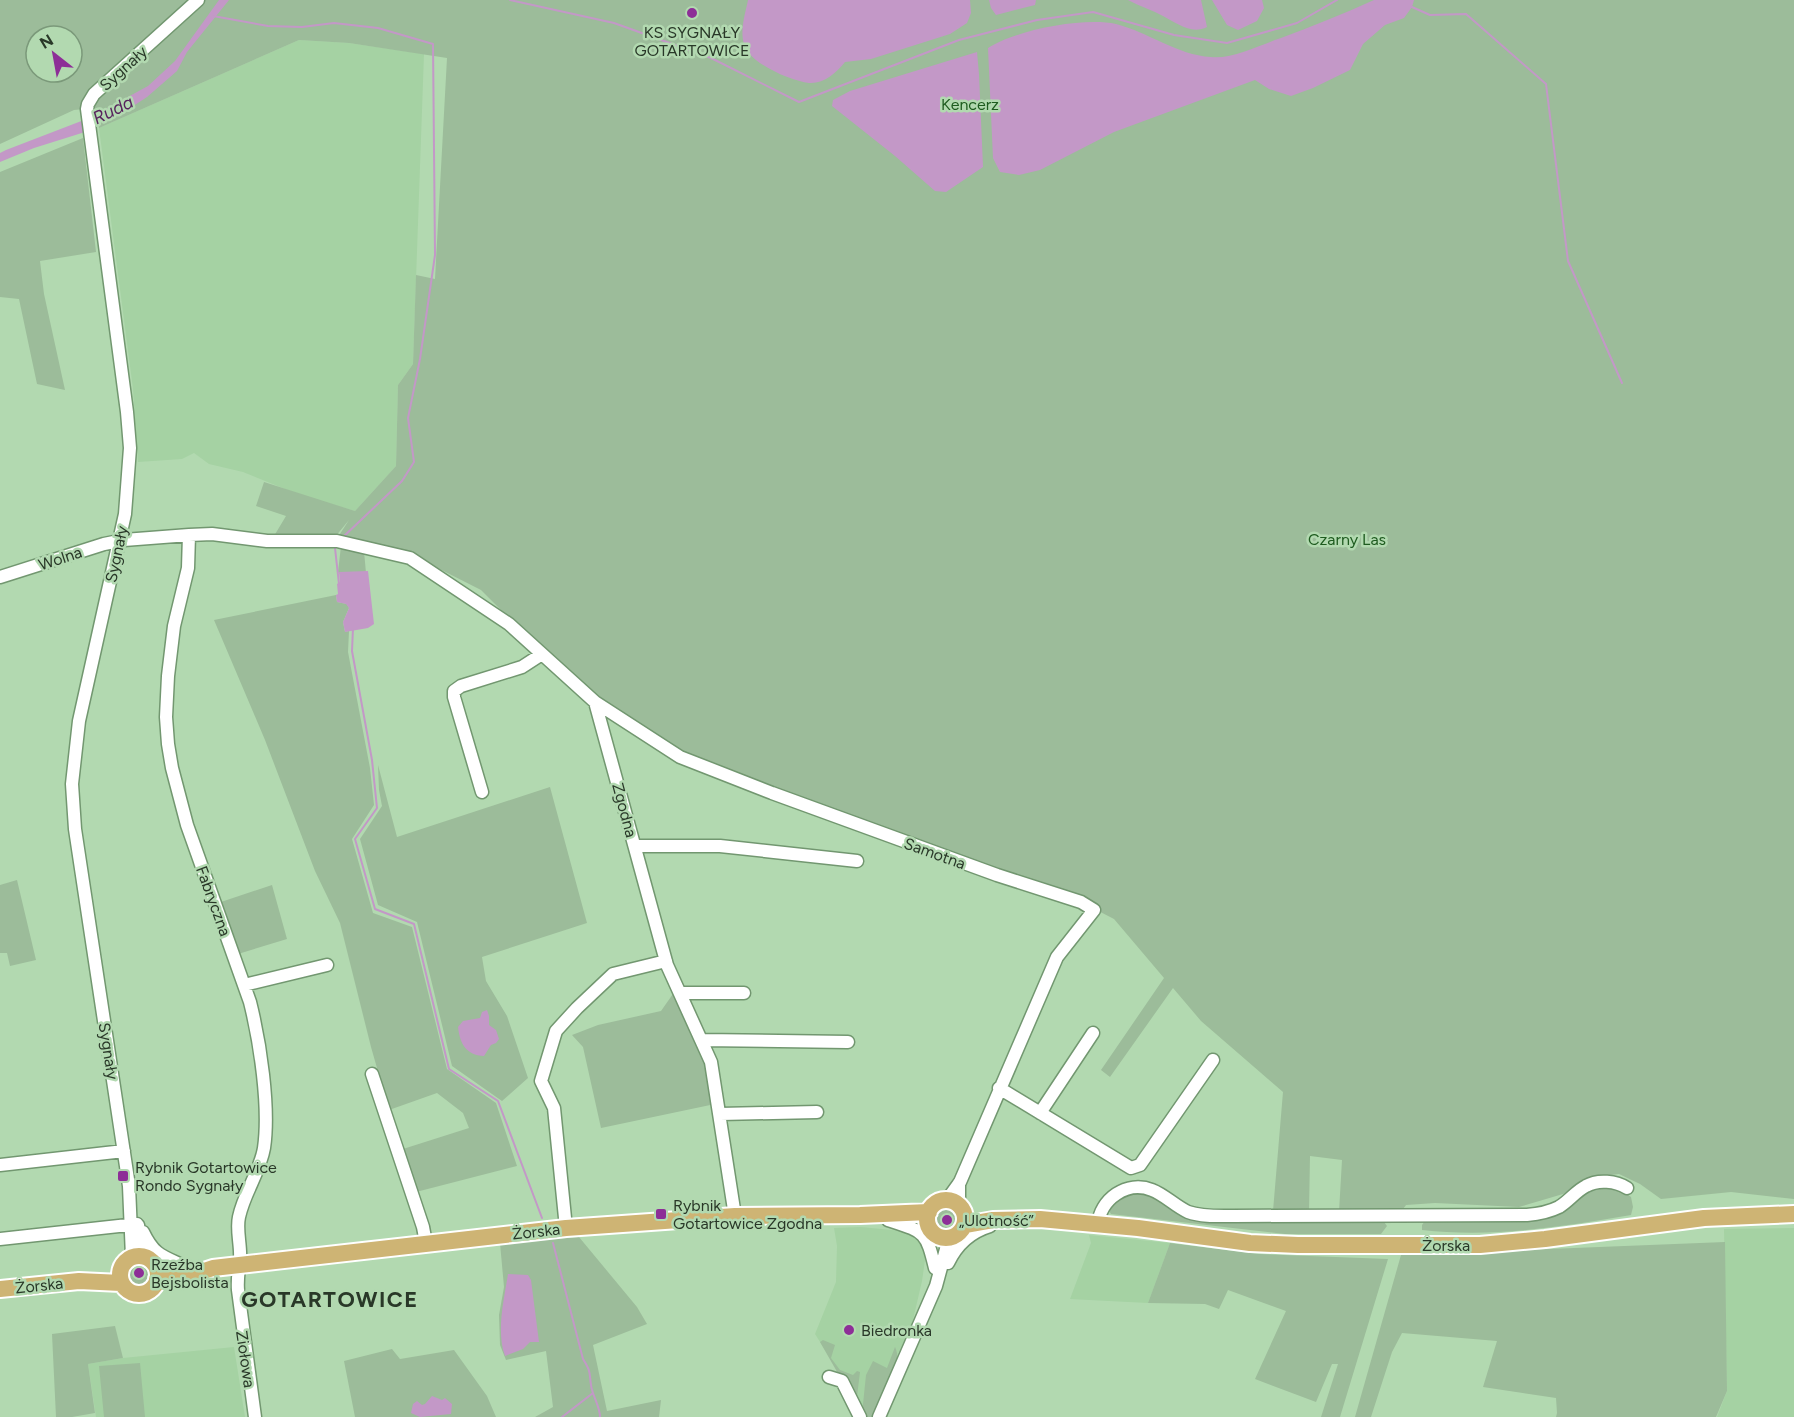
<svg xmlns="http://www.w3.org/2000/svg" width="1794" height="1417" font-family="Figtree,sans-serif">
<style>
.built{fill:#a5d2a3}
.green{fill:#9cbc9a;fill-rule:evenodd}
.water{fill:#c398c7}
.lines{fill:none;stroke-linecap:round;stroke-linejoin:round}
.stream{stroke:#c398c7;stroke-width:2}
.minor-casing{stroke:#729770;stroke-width:15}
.major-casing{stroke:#fff;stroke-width:20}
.minor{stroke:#fff;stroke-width:12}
.major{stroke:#ceb474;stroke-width:16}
.poi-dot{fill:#8d2e97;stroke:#b2d9b0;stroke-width:2}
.labels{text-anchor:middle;stroke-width:5;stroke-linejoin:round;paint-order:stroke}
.poi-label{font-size:16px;fill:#293828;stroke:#b2d9b0;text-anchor:start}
.street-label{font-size:16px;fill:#293828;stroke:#b2d9b0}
.park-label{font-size:16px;fill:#1e5b1f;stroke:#b2d9b0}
.water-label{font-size:18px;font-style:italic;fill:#57235d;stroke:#b2d9b0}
.district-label{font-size:22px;font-weight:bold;letter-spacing:1.5px;fill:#293828;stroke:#b2d9b0}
</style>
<rect width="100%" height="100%" fill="#b2d9b0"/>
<!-- built -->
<path class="built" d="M 299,40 L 349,43 L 424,54 L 413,364 L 398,385 L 396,466 L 355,511 L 300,495 L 243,472 L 209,464 L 194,453 L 182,459 L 138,462 L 133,389 L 99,128 Z
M 861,1227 L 902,1231 L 913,1235 L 923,1244 L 926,1253 L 922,1281 L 912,1324 L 868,1417 L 815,1334 L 836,1282 L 837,1246 L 834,1228 Z
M 1794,1228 L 1794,1417 L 1717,1417 L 1727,1391 L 1724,1229 Z
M 1089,1235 L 1170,1243 L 1148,1303 L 1070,1299 L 1091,1243 Z
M 234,1347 L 245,1417 L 96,1417 L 88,1364 L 123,1358 Z"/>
<!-- green -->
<path class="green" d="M 0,0 L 1794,0 L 1794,1199 L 1731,1192 L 1661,1199 L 1640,1184 L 1619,1174 L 1596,1177 L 1563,1194 L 1519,1207 L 1435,1203 L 1406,1205 L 1401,1212 L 1339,1212 L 1342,1160 L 1310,1156 L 1309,1212 L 1273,1211 L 1283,1092 L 1201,1021 L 1173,988 L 1110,1077 L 1101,1070 L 1164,978 L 1114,919 L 1081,902 L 677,752 L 595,696 L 543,652 L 481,590 L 408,553 L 338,537 L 349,520 L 335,537 L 274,536 L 286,516 L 256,506 L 264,482 L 355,511 L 396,466 L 398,385 L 413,364 L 416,275 L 435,279 L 447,58 L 349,43 L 299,40 L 99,128 L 95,108 L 74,110 L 0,144 ZM 36,36 L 72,36 L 72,72 L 36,72 Z
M 83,138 L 96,252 L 40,261 L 44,294 L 65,390 L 37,384 L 19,299 L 0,297 L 0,172 Z
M 341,546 L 364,551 L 366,573 L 341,575 L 338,572 Z
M 336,595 L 337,602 L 347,604 L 349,608 L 343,622 L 345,632 L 349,631 L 348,652 L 370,768 L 374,805 L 352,839 L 373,913 L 412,927 L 447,1069 L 496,1103 L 517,1166 L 416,1192 L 403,1149 L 469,1128 L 463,1113 L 437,1093 L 389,1110 L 371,1047 L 340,923 L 315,871 L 265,740 L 214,620 Z
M 378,765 L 397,837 L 550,787 L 587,923 L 482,957 L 486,981 L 507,1016 L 528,1078 L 502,1101 L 452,1066 L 417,922 L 378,905 L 360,839 L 382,806 L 379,790 Z
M 17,880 L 36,960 L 10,966 L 7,953 L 0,953 L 0,885 Z
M 272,885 L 287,939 L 238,954 L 218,903 Z
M 675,991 L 703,1055 L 715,1104 L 601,1128 L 583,1047 L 572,1035 L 598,1025 L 661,1011 Z
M 1606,1187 L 1623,1191 L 1631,1197 L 1633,1207 L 1631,1215 C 1561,1227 1492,1238 1422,1230 L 1422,1225 L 1425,1221 L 1517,1221 L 1545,1219 L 1563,1211 L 1593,1188 Z
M 1140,1192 L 1151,1195 L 1173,1209 L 1384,1222 L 1387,1226 L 1381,1234 L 1285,1234 L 1111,1214 L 1108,1209 L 1120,1197 Z
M934 1219a13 13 0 1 1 26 0a13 13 0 1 1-26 0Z
M 579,1237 L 637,1307 L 647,1324 L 593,1345 L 607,1411 L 661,1400 L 659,1417 L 535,1417 L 553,1407 L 546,1351 L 506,1360 L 500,1345 L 499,1315 L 504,1287 L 500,1243 Z
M 1725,1242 L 1727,1391 L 1716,1417 L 1556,1417 L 1557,1413 L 1556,1398 L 1483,1387 L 1497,1341 L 1402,1333 L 1392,1352 L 1371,1417 L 1355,1417 L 1401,1255 Z
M 1170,1243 L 1259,1254 L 1388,1259 L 1340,1417 L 1321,1417 L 1338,1364 L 1332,1364 L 1316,1402 L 1255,1379 L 1286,1311 L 1228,1290 L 1219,1309 L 1205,1304 L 1148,1303 Z
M125 1275a13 13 0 1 1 26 0a13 13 0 1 1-26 0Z
M 115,1326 L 123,1358 L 88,1364 L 95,1413 L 72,1417 L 56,1417 L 52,1334 Z
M 823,1340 L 835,1345 L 831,1358 L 840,1370 L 853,1375 L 857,1371 L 860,1372 L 856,1405 L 820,1342 Z
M 895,1347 C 905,1368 883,1398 874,1417 L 863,1417 L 862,1414 L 866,1375 L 873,1361 L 887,1368 Z
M 392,1349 L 400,1359 L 454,1350 L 487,1396 L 496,1417 L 355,1417 L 344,1361 Z
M 140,1363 L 145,1417 L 104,1417 L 99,1366 Z"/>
<!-- water -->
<path class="water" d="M 219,0 L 229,0 L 187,52 L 177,71 L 147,97 L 121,114 L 94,124 L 93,116 L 148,86 L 175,61 Z
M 748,0 L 970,0 L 971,13 L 967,23 L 950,34 L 871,59 L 845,62 C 836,73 824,84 809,83 C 791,81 752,64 745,47 C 739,32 745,15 748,0 Z
M 989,0 L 1036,0 L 1035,5 L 996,15 L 991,8 Z
M 1128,0 L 1201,0 L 1207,27 C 1191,35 1177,23 1163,16 C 1152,10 1139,6 1128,0 Z
M 1212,0 L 1262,0 L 1264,8 L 1257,21 L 1238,30 L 1227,25 Z
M 1374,0 L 1414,0 L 1412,7 L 1404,18 L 1385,25 L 1363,44 L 1350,70 L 1313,88 L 1291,96 L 1269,89 L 1255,80 L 1114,132 L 1040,170 L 1019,175 L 1000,172 L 993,158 L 988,48 C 1016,30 1083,17 1116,24 C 1148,32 1177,55 1211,57 C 1234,59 1259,45 1281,38 C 1313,26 1343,14 1374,0 Z
M 977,52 L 979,74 L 983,167 L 946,192 L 935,191 L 895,156 L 832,106 L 833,100 L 850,91 Z
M 84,120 L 85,132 L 34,148 L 0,162 L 0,153 L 6,150 Z
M 368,571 L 374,624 L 368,628 L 345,632 L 343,622 L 349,608 L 346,604 L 337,602 L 336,595 L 338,594 L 337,584 L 340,582 L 339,572 Z
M 487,1010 L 489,1016 L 489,1025 L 496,1030 L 499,1039 L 496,1043 L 491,1045 L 484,1056 C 466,1055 460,1044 458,1027 L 463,1021 L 480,1018 L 482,1012 Z
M 508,1274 L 528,1275 L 531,1280 L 539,1342 L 530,1342 L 523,1349 L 505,1356 C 496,1331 504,1300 508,1274 Z
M 432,1396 L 442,1400 L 445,1398 L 452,1404 L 451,1414 L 420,1417 L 411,1413 L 413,1404 L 417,1401 L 422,1405 L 425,1404 Z"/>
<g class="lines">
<!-- stream -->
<path class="stream" d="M 510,0 L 614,23 L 711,58 L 799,102 L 959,40 L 1037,20 L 1093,12 L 1174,35 L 1227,43 L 1297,23 L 1337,0
M 1412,7 L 1430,15 L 1466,14 L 1546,84 L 1568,261 L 1622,383
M 213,16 L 268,26 L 302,27 L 334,23 L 378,28 L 433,44 L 435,255 L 420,359 L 408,418 L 414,462 L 402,481 L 342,538
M 335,548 L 339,584
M 353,628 L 352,651 L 372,760 L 377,808 L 355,839 L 375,909 L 414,924 L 449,1069 L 498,1101 L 542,1218
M 553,1243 L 583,1359 C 591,1372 589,1371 591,1385 C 592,1395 600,1406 600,1417
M 562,1417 L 593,1393"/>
<!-- minor casing -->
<g class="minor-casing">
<path id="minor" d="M 189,535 L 188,568 L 174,626 L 168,676 L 166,717 L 168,744 L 172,768 L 187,825 L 250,1002 C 260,1042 270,1107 264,1148 C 260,1172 244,1193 239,1217 C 236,1230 241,1245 240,1258 C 239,1269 237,1279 238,1290 L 255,1417
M 0,577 L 104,544 L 124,540 L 189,535 L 212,534 L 267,541 L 337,541 L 410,558 L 509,624 L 595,702 L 680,757 L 772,793 L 997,875 L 1081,902 L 1094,910 L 1057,957 L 960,1182 L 947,1200
M 595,702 L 667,965 L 711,1062 L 735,1216
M 482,792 L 454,697 L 454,691 L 461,686 L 522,667 L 542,654
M 635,846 L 720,846 L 857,861
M 244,985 L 327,965
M 680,993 L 744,993
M 701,1040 L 848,1042
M 372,1074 L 423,1227 L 426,1243
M 999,1088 L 1131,1168 L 1140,1165 L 1213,1060
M 1040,1113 L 1093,1033
M 720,1114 L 817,1112
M 0,1165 L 124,1151
M 959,1204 L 959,1183
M 888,1220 C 925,1232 926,1231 935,1268
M 138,1225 L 143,1256
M 1098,1225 C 1100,1199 1127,1180 1152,1190 C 1165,1195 1175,1206 1188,1212 C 1202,1217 1219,1216 1234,1216 L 1527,1215 C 1539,1214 1549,1212 1559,1207 C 1569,1201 1576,1191 1586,1186 C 1598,1179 1616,1181 1627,1188
M 566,1228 L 554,1108 L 541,1081 L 556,1031 L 577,1008 L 613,974 L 666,961
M 143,1232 C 154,1255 162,1256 184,1266
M 0,1239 L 137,1224
M 132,1257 L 129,1186 L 75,829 L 72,784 L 79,721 L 125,514 L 130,448 L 127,412 L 87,109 L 88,104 L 94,94 L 198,0
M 948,1263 C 957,1244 970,1232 990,1226
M 829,1377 L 842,1381 L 860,1417
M 879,1417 L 936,1286 L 949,1238"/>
</g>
<!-- major casing -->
<g class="major-casing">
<path id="major" d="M927 1219a19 19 0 1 1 38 0a19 19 0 1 1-38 0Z
M 965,1225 L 993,1220 L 1040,1219 L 1138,1228 L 1250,1243 L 1298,1245 L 1480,1245 L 1545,1239 L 1704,1218 L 1794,1214
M120 1275a19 19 0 1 1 38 0a19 19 0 1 1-38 0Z
M 157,1279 L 198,1273 L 213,1268 L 566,1228 L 735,1216 L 860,1215 L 929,1212
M 0,1289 L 79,1281 L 121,1283"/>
</g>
<!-- minor -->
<use href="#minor" class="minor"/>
<!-- major -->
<use href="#major" class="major"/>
</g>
<!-- markers -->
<g class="poi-dot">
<circle cx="692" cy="13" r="6"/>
<rect x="117" y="1170" width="12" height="12" rx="3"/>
<rect x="655" y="1208" width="12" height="12" rx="3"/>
<circle cx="947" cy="1220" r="6"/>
<circle cx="139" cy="1273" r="6"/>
<circle cx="849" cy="1330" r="6"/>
</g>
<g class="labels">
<!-- poi labels -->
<g class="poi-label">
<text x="692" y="38" text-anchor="middle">KS SYGNAŁY<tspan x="692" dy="18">GOTARTOWICE</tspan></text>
<text x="135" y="1173">Rybnik Gotartowice<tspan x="135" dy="18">Rondo Sygnały</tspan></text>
<text x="673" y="1211">Rybnik<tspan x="673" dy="18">Gotartowice Zgodna</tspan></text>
<text x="959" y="1226">„Ulotność”</text>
<text x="151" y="1270">Rzeźba<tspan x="151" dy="18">Bejsbolista</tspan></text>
<text x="861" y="1336">Biedronka</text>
</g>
<!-- street labels -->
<g class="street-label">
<text transform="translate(123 68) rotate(-42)" y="6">Sygnały</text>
<text transform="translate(116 554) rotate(-78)" y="6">Sygnały</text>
<text transform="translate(60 558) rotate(-18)" y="6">Wolna</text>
<text transform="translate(625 810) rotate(75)" y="6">Zgodna</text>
<text transform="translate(935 853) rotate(20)" y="6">Samotna</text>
<text transform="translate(214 901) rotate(70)" y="6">Fabryczna</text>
<text transform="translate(109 1051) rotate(81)" y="6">Sygnały</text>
<text transform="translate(536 1231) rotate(-6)" y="6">Żorska</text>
<text x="1446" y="1251">Żorska</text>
<text transform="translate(39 1285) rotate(-6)" y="6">Żorska</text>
<text transform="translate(246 1359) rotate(82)" y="6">Ziołowa</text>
</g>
<!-- park labels -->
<g class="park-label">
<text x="970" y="110">Kencerz</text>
<text x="1347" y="545">Czarny Las</text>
</g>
<!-- water labels -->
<g class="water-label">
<text transform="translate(113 110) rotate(-26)" y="6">Ruda</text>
</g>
<!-- district labels -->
<g class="district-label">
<text x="330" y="1307">GOTARTOWICE</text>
</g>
</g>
<!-- north arrow -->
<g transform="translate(54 54) rotate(329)"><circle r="28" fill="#b2d9b0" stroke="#7b997a" stroke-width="1.5"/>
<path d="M0-4.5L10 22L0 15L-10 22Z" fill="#8d2e97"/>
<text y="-9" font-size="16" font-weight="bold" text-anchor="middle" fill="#293828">N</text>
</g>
</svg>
